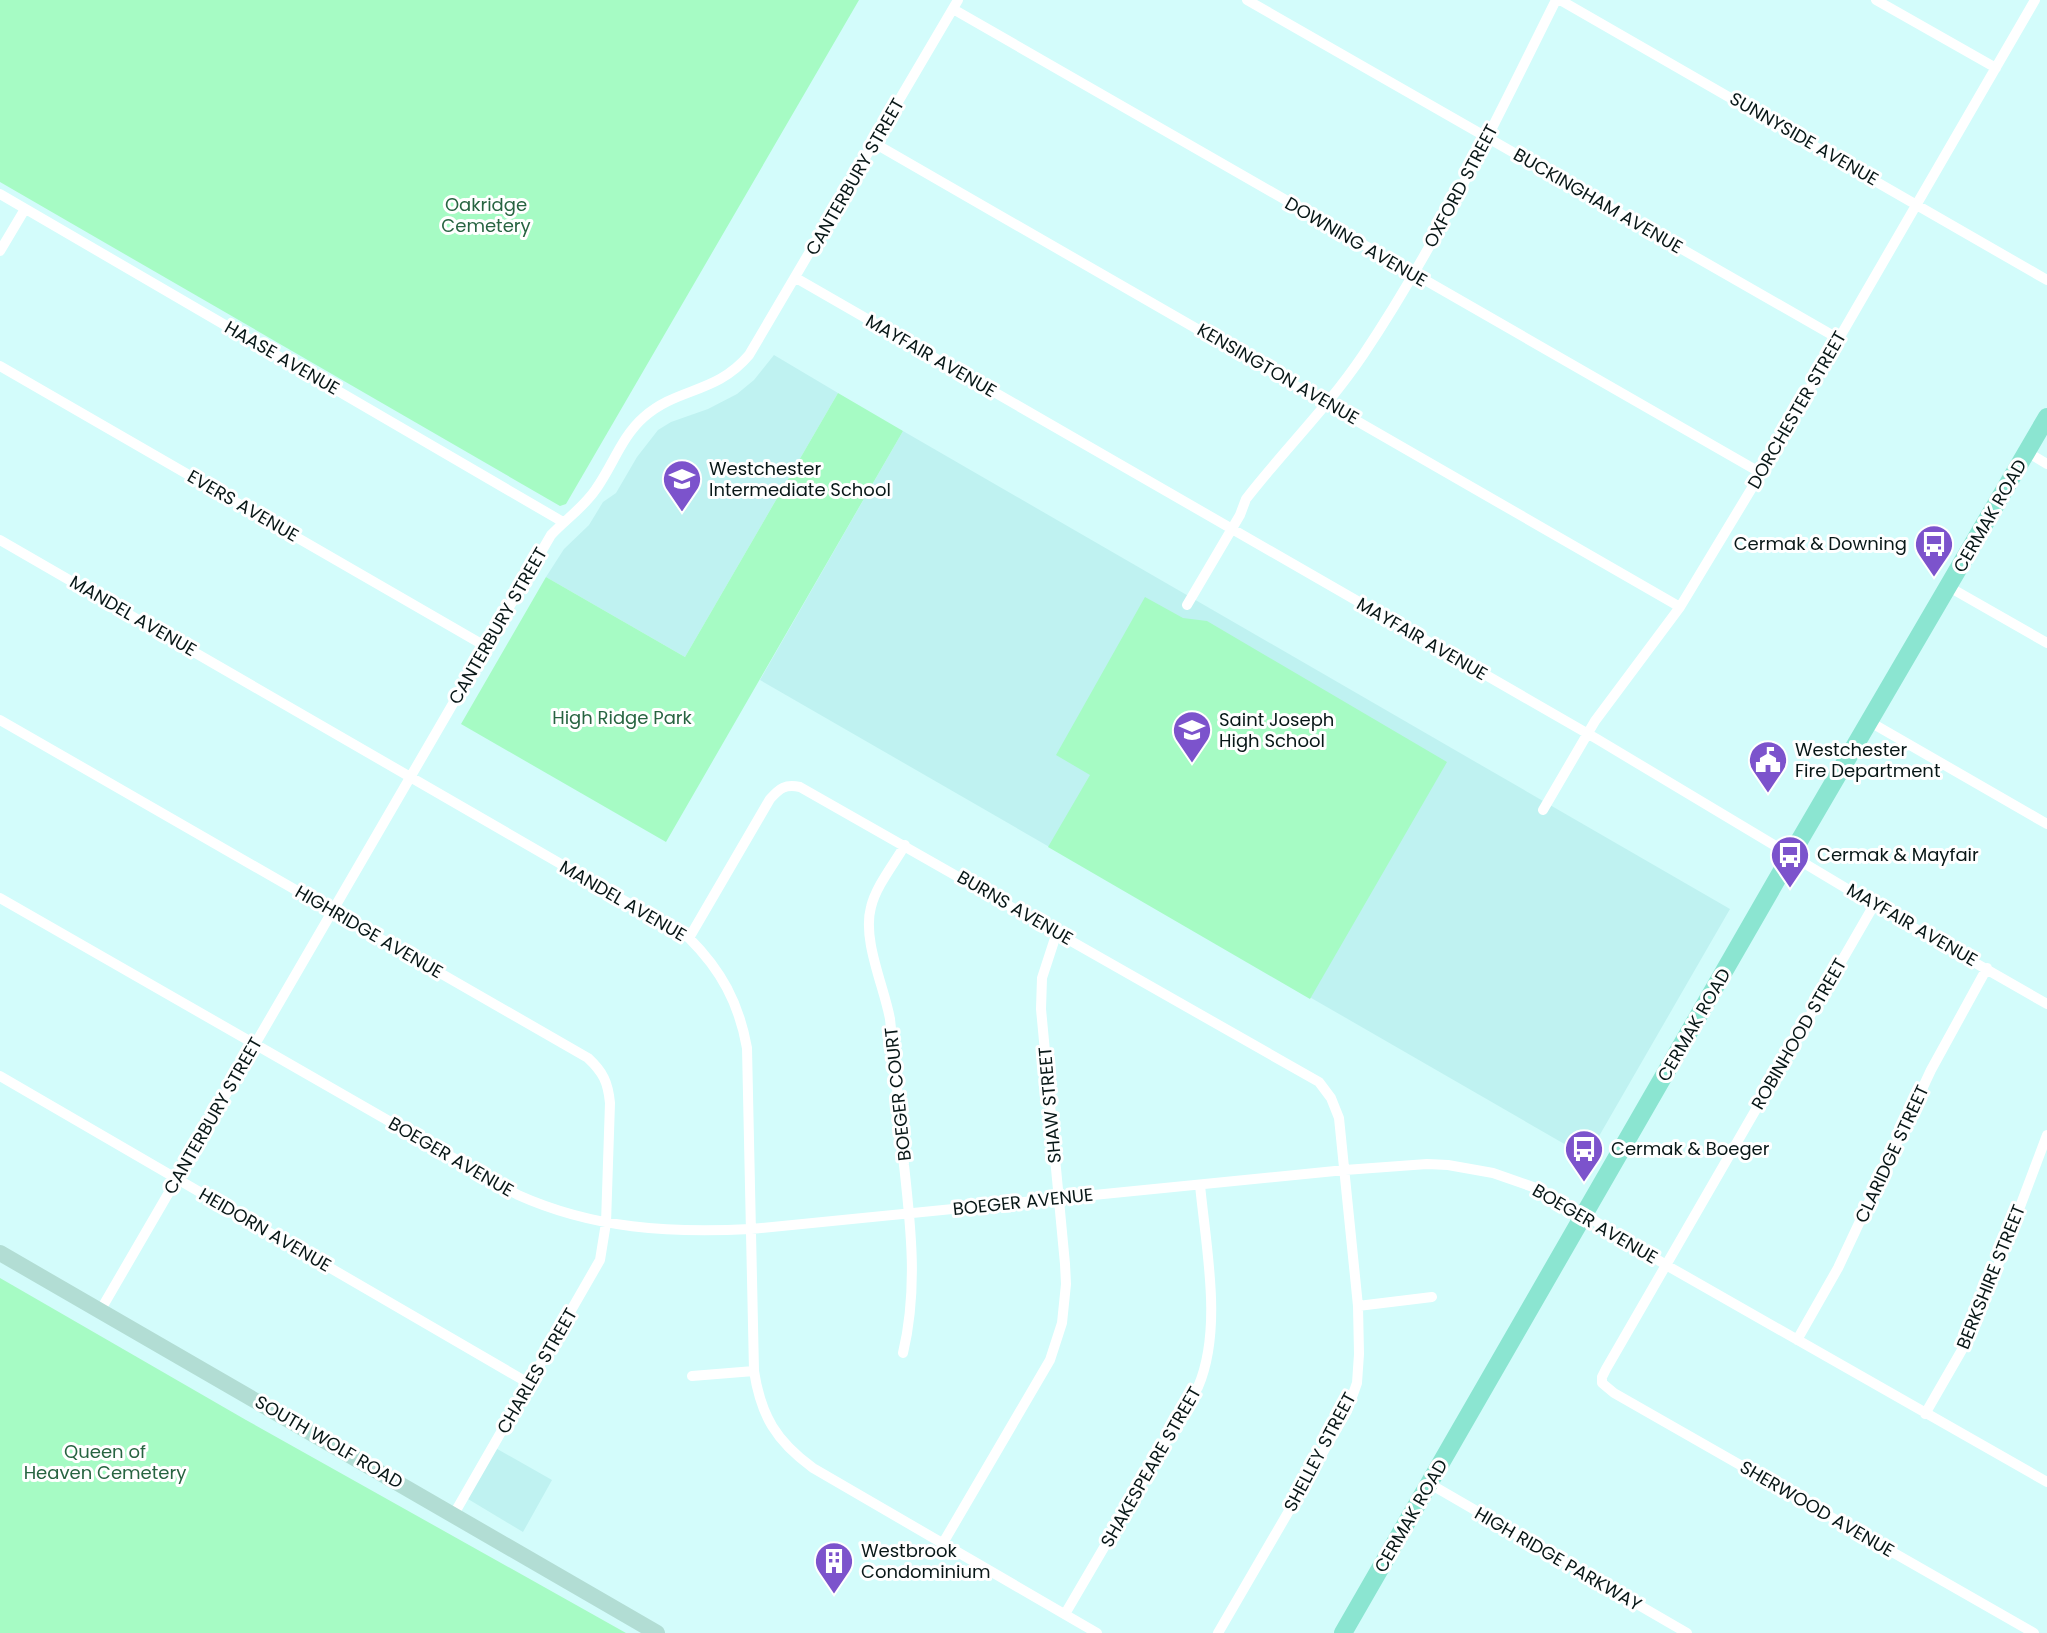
<svg xmlns="http://www.w3.org/2000/svg" width="2047" height="1633" font-family="Poppins,sans-serif">
<style>
.built{fill:#bff2f1}
.green{fill:#a6fbc4}
.lines{fill:none;stroke-linecap:round;stroke-linejoin:round}
.minor{stroke:#fff;stroke-width:10}
.secondary{stroke:#b2ddd4;stroke-width:16}
.primary{stroke:#8be5d1;stroke-width:18}
.labels{text-anchor:middle;stroke-width:6;stroke-linejoin:round;paint-order:stroke}
.street-label{font-size:18px;fill:#081717;stroke:#fff}
.park-label{font-size:18px;fill:#276441;stroke:#fff}
.poi-label{font-size:18px;fill:#081717;stroke:#fff;text-anchor:start}
</style>
<rect width="100%" height="100%" fill="#d3fcfb"/>
<!-- built -->
<path class="built" d="M 774,355 L 838,393 L 685,657 L 546,577 L 564,549 L 589,525 L 603,502 L 616,493 L 637,457 L 658,430 L 671,422 L 708,409 L 737,394 L 754,380 Z
M 903,431 L 1730,909 L 1587,1157 L 760,680 Z
M 492,1446 L 552,1480 L 523,1532 L 463,1496 Z"/>
<!-- green -->
<path class="green" d="M 0,0 L 859,0 L 566,504 L 560,506 L 0,182 Z
M 838,393 L 903,431 L 666,842 L 461,724 L 546,577 L 685,657 Z
M 1145,597 L 1183,618 L 1207,621 L 1447,762 L 1310,999 L 1048,847 L 1090,775 L 1056,755 Z
M 0,1278 L 246,1420 L 626,1633 L 0,1633 Z"/>
<g class="lines">
<!-- minor -->
<path class="minor" d="M 1247,0 L 1839,339
M 1560,0 L 2047,280
M 1876,0 L 1996,68
M 953,9 L 1761,473
M 874,143 L 1680,607
M 0,194 L 563,522
M 0,251 L 25,209
M 796,278 L 1597,739 L 1874,905 L 2047,1004
M 0,366 L 485,646
M 2027,452 L 2047,464
M 0,540 L 689,938 C 721,970 739,1003 747,1048 L 754,1371 C 761,1416 776,1441 813,1468 L 1097,1633
M 1949,587 L 2047,643
M 1187,605 L 1240,515 L 1246,499 C 1284,450 1328,407 1363,355 C 1438,243 1496,120 1556,0
M 0,720 L 588,1058 C 603,1072 608,1082 610,1103 L 606,1223 L 600,1260 L 454,1514
M 1870,722 L 2047,824
M 1543,810 L 1595,721 L 1680,607 L 1761,473 L 2035,0
M 0,898 L 518,1195 C 594,1229 669,1233 751,1229 L 1345,1170 L 1427,1164 L 1448,1165 L 1493,1173 L 1533,1187 L 1585,1215 L 1666,1265 L 2047,1482
M 1874,905 L 1606,1369 L 1602,1377 L 1602,1383 L 1614,1393 L 2034,1633
M 689,938 L 770,799 C 780,788 785,784 800,787 L 1319,1082 L 1331,1098 L 1339,1118 L 1358,1306 L 1359,1354 L 1357,1383 L 1347,1411 L 1218,1633
M 0,1076 L 530,1384
M 1358,1306 L 1432,1297
M 100,1311 L 551,535 C 566,519 584,507 596,489 C 613,465 622,436 644,417 C 678,387 716,394 749,355 L 958,0
M 1797,1340 L 1838,1268 L 1931,1070 L 1987,968
M 903,1353 C 918,1290 911,1228 904,1165 C 900,1116 895,1067 890,1019 C 884,986 862,940 871,907 C 876,886 894,864 905,845
M 692,1376 L 754,1371
M 1925,1414 L 1974,1329 L 2047,1135
M 1430,1484 L 1687,1633
M 943,1543 L 1050,1360 L 1062,1323 L 1066,1284 L 1065,1264 L 1041,1009 L 1042,978 L 1057,932
M 1065,1614 L 1198,1387 C 1223,1329 1206,1248 1200,1185"/>
<!-- secondary -->
<path class="secondary" d="M 0,1253 L 657,1633"/>
<!-- primary -->
<path class="primary" d="M 1343,1633 L 1791,855 L 2047,417"/>
</g>
<!-- icons -->
<defs>
<g id="school-pin" transform="scale(2.0125)"><path d="M0 17L-7.5 6A9.5 9.5 0 1 1 7.5 6Z" fill="#7c53cc" stroke="#fff"/><path d="M0-5L7-2L0 1L-7-2ZM-4 1L0 2.5L4 1V4Q0 6-4 4Z" fill="#fff"/></g>
<g id="bus-pin" transform="scale(2.0125)"><path d="M0 17L-7.5 6A9.5 9.5 0 1 1 7.5 6Z" fill="#7c53cc" stroke="#fff"/><path d="M-5-6H5V4H4V6H2V4H-2V6H-4V4H-5ZM-3.5-4V0h7V-4ZM-3.5 1.2v1.5H-2V1.2ZM2 1.2v1.5H3.5V1.2Z" fill="#fff"/></g>
<g id="civic-pin" transform="scale(2.0125)"><path d="M0 17L-7.5 6A9.5 9.5 0 1 1 7.5 6Z" fill="#7c53cc" stroke="#fff"/><path d="M-.6-6.5H3V-4.5H.6V-3L4-1V1h2V6H-6V1h2V-1L-.6-3ZM-1.2 2.5V6h2.4V2.5Z" fill="#fff"/></g>
<g id="building-pin" transform="scale(2.0125)"><path d="M0 17L-7.5 6A9.5 9.5 0 1 1 7.5 6Z" fill="#7c53cc" stroke="#fff"/><path d="M-4-6H4V6H1V3H-1V6H-4ZM-2.5-4.3h1.7v1.8h-1.7ZM.8-4.3h1.7v1.8H.8ZM-2.5-1h1.7V.8h-1.7ZM.8-1h1.7V.8H.8Z" fill="#fff"/></g>
</defs>
<g fill-rule="evenodd">
<use href="#school-pin" x="682" y="479"/>
<use href="#bus-pin" x="1934" y="544"/>
<use href="#school-pin" x="1192" y="730"/>
<use href="#civic-pin" x="1768" y="760"/>
<use href="#bus-pin" x="1790" y="855"/>
<use href="#bus-pin" x="1584" y="1149"/>
<use href="#building-pin" x="834" y="1561"/>
</g>
<g class="labels">
<!-- street labels -->
<g class="street-label">
<text transform="translate(1804 139) rotate(30)" y="6">SUNNYSIDE AVENUE</text>
<text transform="translate(855 177) rotate(-60)" y="6">CANTERBURY STREET</text>
<text transform="translate(1461 186) rotate(-62)" y="6">OXFORD STREET</text>
<text transform="translate(1598 201) rotate(30)" y="6">BUCKINGHAM AVENUE</text>
<text transform="translate(1356 242) rotate(30)" y="6">DOWNING AVENUE</text>
<text transform="translate(931 356) rotate(30)" y="6">MAYFAIR AVENUE</text>
<text transform="translate(282 358) rotate(30)" y="6">HAASE AVENUE</text>
<text transform="translate(1278 374) rotate(30)" y="6">KENSINGTON AVENUE</text>
<text transform="translate(1797 410) rotate(-60)" y="6">DORCHESTER STREET</text>
<text transform="translate(243 506) rotate(30)" y="6">EVERS AVENUE</text>
<text transform="translate(1990 516) rotate(-60)" y="6">CERMAK ROAD</text>
<text transform="translate(133 616) rotate(30)" y="6">MANDEL AVENUE</text>
<text transform="translate(498 626) rotate(-60)" y="6">CANTERBURY STREET</text>
<text transform="translate(1422 639) rotate(30)" y="6">MAYFAIR AVENUE</text>
<text transform="translate(623 901) rotate(30)" y="6">MANDEL AVENUE</text>
<text transform="translate(1015 908) rotate(30)" y="6">BURNS AVENUE</text>
<text transform="translate(1912 925) rotate(30)" y="6">MAYFAIR AVENUE</text>
<text transform="translate(369 932) rotate(30)" y="6">HIGHRIDGE AVENUE</text>
<text transform="translate(1694 1025) rotate(-60)" y="6">CERMAK ROAD</text>
<text transform="translate(1799 1034) rotate(-60)" y="6">ROBINHOOD STREET</text>
<text transform="translate(898 1094) rotate(-96)" y="6">BOEGER COURT</text>
<text transform="translate(1050 1105) rotate(-95)" y="6">SHAW STREET</text>
<text transform="translate(213 1116) rotate(-60)" y="6">CANTERBURY STREET</text>
<text transform="translate(1892 1154) rotate(-65)" y="6">CLARIDGE STREET</text>
<text transform="translate(451 1157) rotate(30)" y="6">BOEGER AVENUE</text>
<text transform="translate(1023 1202) rotate(-6)" y="6">BOEGER AVENUE</text>
<text transform="translate(1595 1224) rotate(30)" y="6">BOEGER AVENUE</text>
<text transform="translate(265 1230) rotate(30)" y="6">HEIDORN AVENUE</text>
<text transform="translate(1991 1277) rotate(-68)" y="6">BERKSHIRE STREET</text>
<text transform="translate(537 1371) rotate(-60)" y="6">CHARLES STREET</text>
<text transform="translate(329 1442) rotate(30)" y="6">SOUTH WOLF ROAD</text>
<text transform="translate(1320 1452) rotate(-62)" y="6">SHELLEY STREET</text>
<text transform="translate(1151 1467) rotate(-60)" y="6">SHAKESPEARE STREET</text>
<text transform="translate(1817 1509) rotate(30)" y="6">SHERWOOD AVENUE</text>
<text transform="translate(1411 1516) rotate(-60)" y="6">CERMAK ROAD</text>
<text transform="translate(1558 1559) rotate(30)" y="6">HIGH RIDGE PARKWAY</text>
</g>
<!-- park labels -->
<g class="park-label">
<text x="486" y="211">Oakridge<tspan x="486" dy="21">Cemetery</tspan></text>
<text x="622" y="724">High Ridge Park</text>
<text x="105" y="1458">Queen of<tspan x="105" dy="21">Heaven Cemetery</tspan></text>
</g>
<!-- poi labels -->
<g class="poi-label">
<text x="709" y="475">Westchester<tspan x="709" dy="21">Intermediate School</tspan></text>
<text x="1907" y="550" text-anchor="end">Cermak &amp; Downing</text>
<text x="1219" y="726">Saint Joseph<tspan x="1219" dy="21">High School</tspan></text>
<text x="1795" y="756">Westchester<tspan x="1795" dy="21">Fire Department</tspan></text>
<text x="1817" y="861">Cermak &amp; Mayfair</text>
<text x="1611" y="1155">Cermak &amp; Boeger</text>
<text x="861" y="1557">Westbrook<tspan x="861" dy="21">Condominium</tspan></text>
</g>
</g>
</svg>
